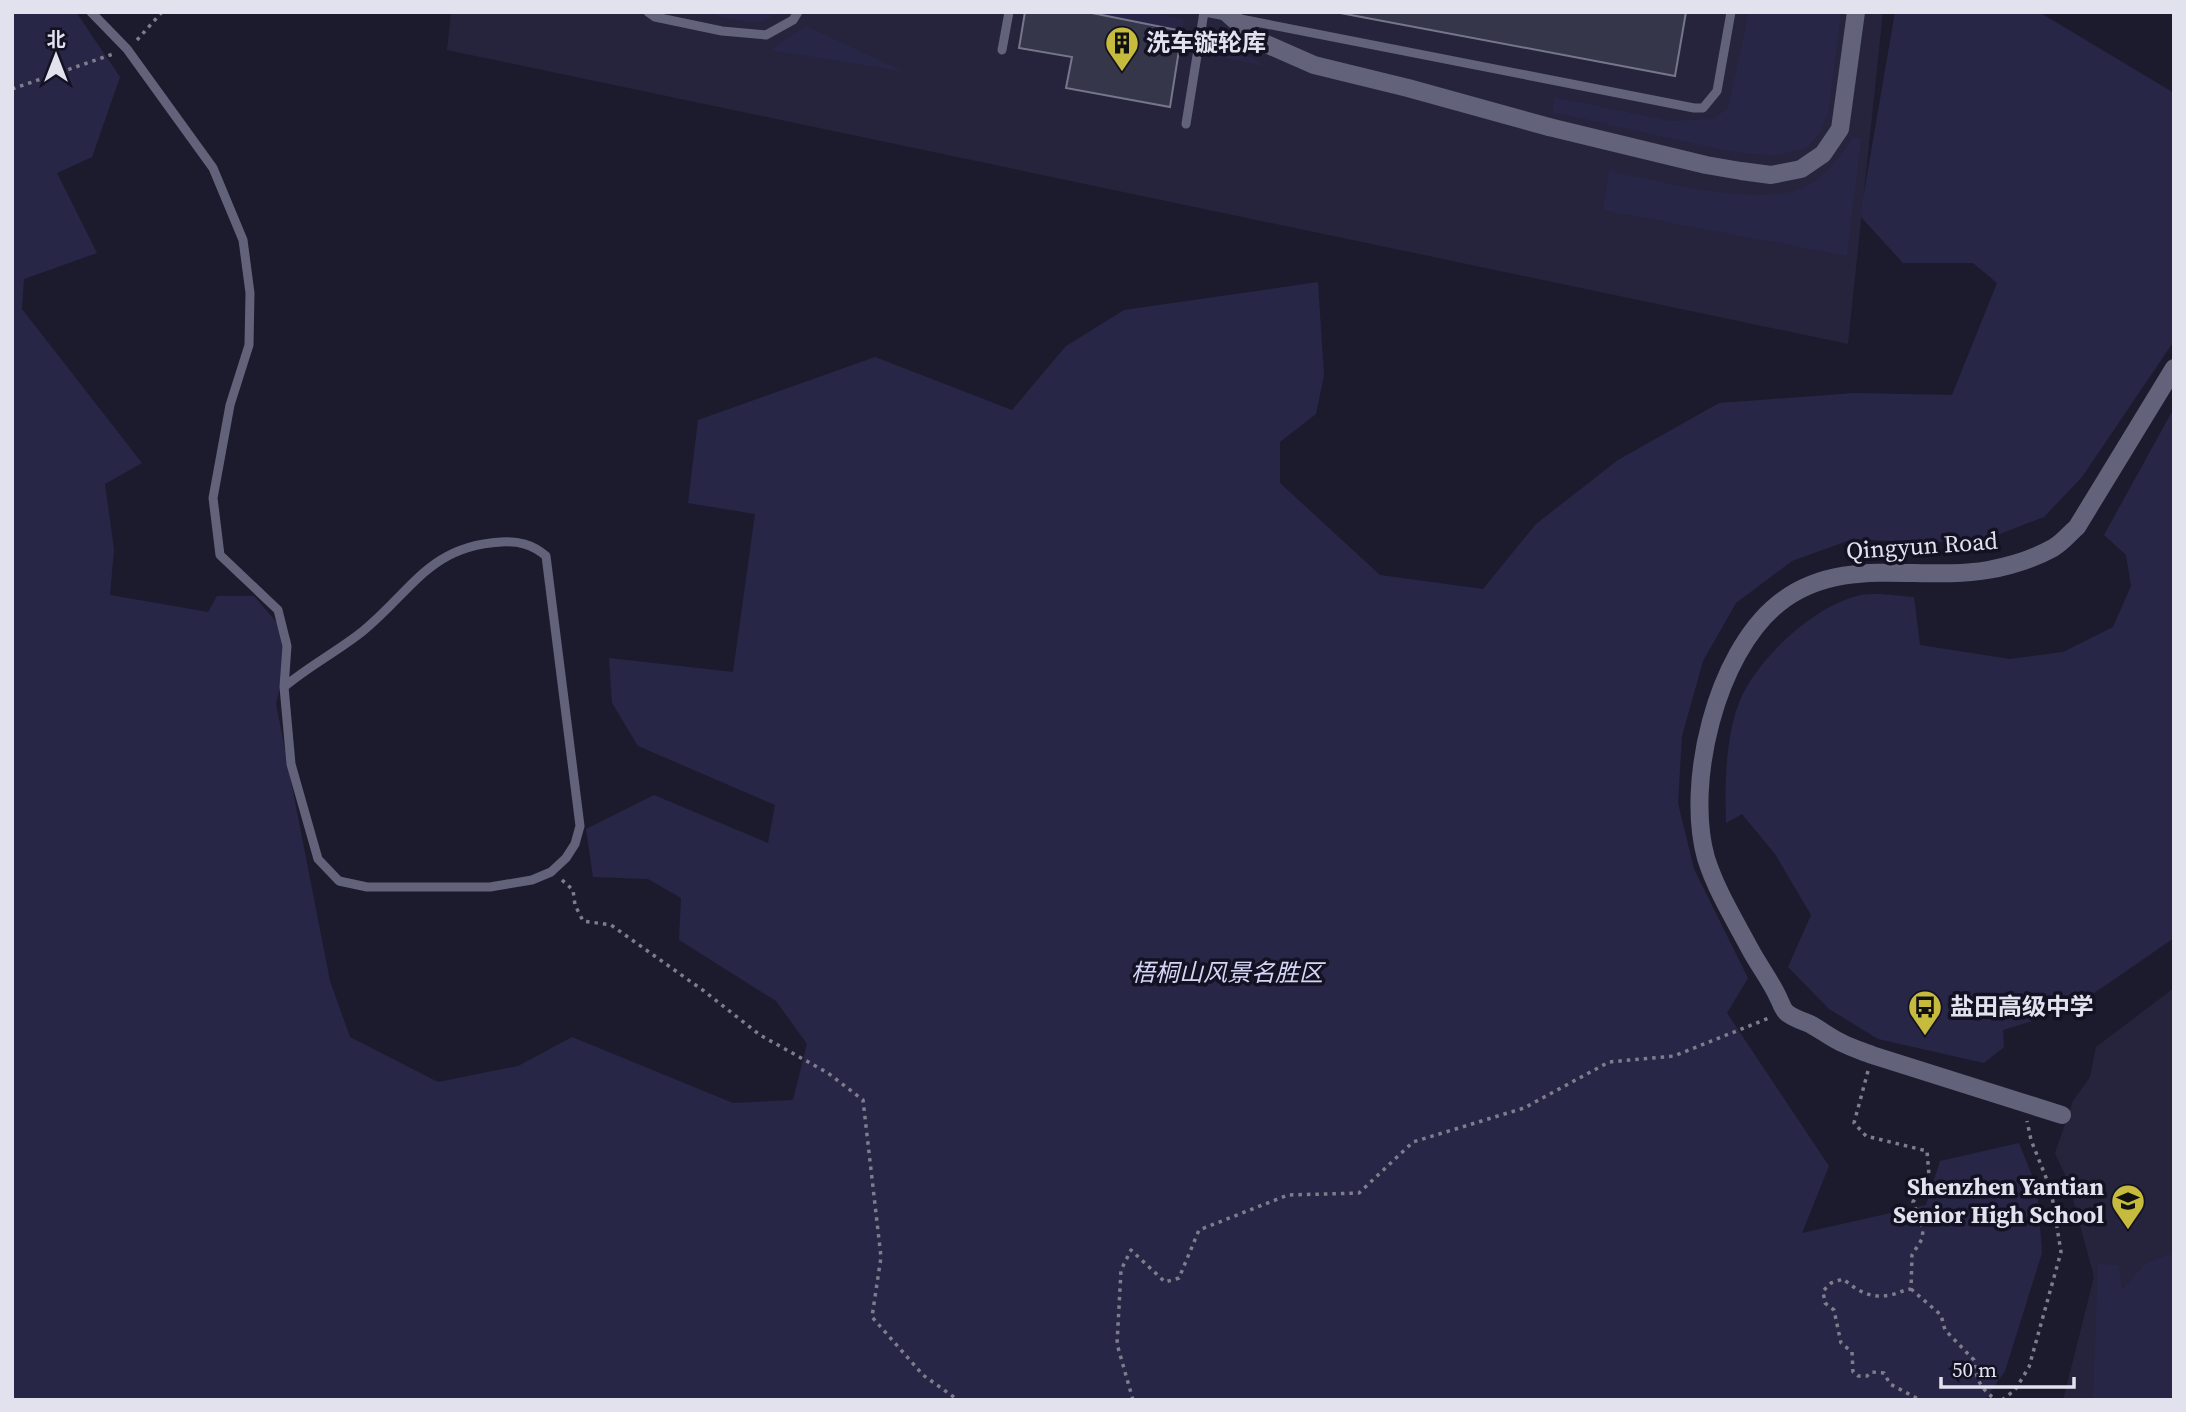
<svg xmlns="http://www.w3.org/2000/svg" width="2186" height="1412" font-family="'Source Serif 4','Noto Sans SC',serif">
<style>
.built{fill:#25243c}
.green{fill:#282646}
.building{fill:#36364a;stroke:#75768c;stroke-width:2}
.lines{fill:none;stroke-linecap:round;stroke-linejoin:round}
.path{stroke:#7d7d8c;stroke-width:3.5;stroke-dasharray:3.5 5;stroke-linecap:butt}
.service{stroke:#62637b;stroke-width:9}
.minor{stroke:#62637b;stroke-width:18}
.minor-bridge{stroke:#62637b;stroke-width:18}
.labels{text-anchor:middle;stroke-width:7;stroke-linejoin:round;paint-order:stroke}
.poi-label{font-size:24px;font-weight:bold;fill:#e2e2ef;stroke:#131223;text-anchor:start}
.street-label{font-size:24px;fill:#e2e2ef;stroke:#131223}
.park-label{font-size:24px;font-style:italic;fill:#d5d6f7;stroke:#131223}
</style>
<rect width="100%" height="100%" fill="#1c1b2d"/>
<!-- built -->
<path class="built" d="M 451,12 L 1883,12 L 1848,344 L 447,50 Z
M 2174,988 L 2174,1400 L 2063,1400 L 2094,1277 L 2069,1184 L 2055,1153 L 2073,1101 L 2090,1077 L 2096,1047 Z"/>
<!-- green -->
<path class="green" d="M 12,12 L 76,12 L 120,77 L 92,157 L 57,173 L 97,253 L 24,279 L 22,309 L 142,463 L 105,484 L 114,549 L 110,595 L 208,612 L 217,596 L 254,596 L 291,639 L 276,704 L 330,981 L 350,1037 L 438,1082 L 518,1066 L 572,1037 L 733,1103 L 793,1100 L 807,1044 L 776,1001 L 679,940 L 681,898 L 648,879 L 593,877 L 586,829 L 654,795 L 768,843 L 775,805 L 638,746 L 612,703 L 609,658 L 733,672 L 755,514 L 688,503 L 698,420 L 875,357 L 1012,410 L 1066,346 L 1124,310 L 1318,282 L 1324,375 L 1316,414 L 1280,442 L 1280,483 L 1380,575 L 1483,589 L 1536,524 L 1618,460 L 1719,403 L 1854,393 L 1952,395 L 1997,283 L 1973,263 L 1903,263 L 1860,216 L 1895,12 L 2039,12 L 2174,93 L 2174,341 L 2082,477 L 2044,517 L 1992,537 L 1926,543 L 1853,539 L 1792,561 L 1736,603 L 1703,661 L 1682,736 L 1678,803 L 1694,869 L 1748,978 L 1727,1013 L 1829,1166 L 1802,1233 L 1926,1205 L 1940,1161 L 2019,1143 L 2037,1188 L 2042,1253 L 2005,1371 L 1985,1400 L 12,1400 Z
M 706,12 L 779,12 C 758,29 731,20 706,12 Z
M 1087,12 L 1147,12 L 1184,19 L 1182,31 Z
M 1749,12 L 1841,12 L 1828,113 L 1819,134 L 1807,147 L 1774,156 L 1723,150 L 1553,112 L 1554,97 L 1670,121 L 1713,119 L 1728,108 Z
M 806,26 L 905,72 L 770,50 Z
M 1209,30 L 1239,52 L 1270,67 L 1205,54 Z
M 1853,138 L 1861,139 L 1847,256 L 1603,210 L 1609,171 C 1659,181 1758,209 1804,187 C 1826,177 1839,157 1853,138 Z
M 2174,408 L 2174,938 L 2071,1009 L 2003,1030 L 2004,1047 L 1984,1063 L 1878,1039 L 1829,1009 L 1788,967 L 1811,915 L 1775,854 L 1742,814 L 1726,823 C 1725,786 1725,747 1736,711 C 1750,664 1813,605 1861,595 C 1877,592 1898,596 1914,597 L 1920,645 L 2010,659 L 2063,652 L 2113,627 L 2131,586 L 2126,555 L 2104,535 Z
M 2174,1253 L 2174,1400 L 2093,1400 L 2098,1264 L 2119,1265 L 2122,1290 L 2145,1264 Z"/>
<!-- building -->
<path class="building" d="M 1025,12 L 1087,12 L 1182,31 L 1170,107 L 1066,88 L 1072,57 L 1019,48 Z
M 1335,12 L 1686,12 L 1675,76 Z
M 1335,12 L 1686,12 L 1675,76 Z"/>
<g class="lines">
<!-- path -->
<path class="path" d="M 137,40 L 162,12
M 12,89 L 116,53
M 562,880 L 573,890 L 575,905 L 583,921 L 611,925 L 704,991 L 760,1035 L 828,1073 L 863,1100 L 881,1257 L 872,1317 L 923,1375 L 958,1400
M 1868,1071 L 1854,1123 L 1866,1136 L 1927,1151 L 1929,1175 L 1913,1202 L 1923,1230 L 1922,1239 L 1912,1255 L 1911,1289 C 1903,1290 1897,1294 1890,1295 C 1870,1299 1858,1291 1843,1279 L 1831,1283 L 1823,1291 L 1825,1303 L 1834,1310 L 1841,1343 L 1852,1352 L 1853,1372 L 1858,1376 L 1867,1376 L 1871,1372 L 1884,1373 L 1890,1384 L 1920,1400
M 1911,1289 L 1941,1315 L 1945,1330 L 1974,1360 C 1976,1379 1980,1388 1996,1400
M 1133,1400 L 1117,1344 L 1121,1270 L 1131,1250 L 1165,1282 L 1179,1278 L 1199,1230 L 1288,1195 L 1359,1193 L 1413,1142 L 1524,1108 L 1609,1062 L 1674,1056 L 1769,1018
M 2002,1400 L 2015,1390 L 2029,1367 L 2061,1252 L 2051,1190 L 2031,1140 L 2027,1121"/>
<!-- service -->
<path class="service" d="M 91,12 L 127,49 L 213,168 L 243,240 L 250,293 L 249,345 L 230,405 L 213,498 L 220,555 L 278,610 L 287,646 L 284,687 L 291,764 L 318,859 L 339,881 L 367,887 L 490,887 L 532,880 L 551,872 L 566,858 L 575,844 L 580,826 L 546,556 C 532,544 518,541 501,542 C 429,546 412,591 363,631 C 338,651 309,666 284,687
M 648,12 L 655,17 L 722,31 L 766,35 L 793,20 L 798,12
M 1205,12 L 1694,108 L 1703,108 L 1717,91 L 1731,12
M 1002,50 L 1009,12
M 1186,124 L 1204,12"/>
<!-- minor -->
<path class="minor" d="M 1549,127 L 1706,165 L 1741,171 L 1771,175 L 1801,169 L 1823,154 L 1840,129 L 1856,12
M 2062,1115 L 1872,1055 C 1862,1051 1852,1048 1842,1043 C 1831,1038 1821,1030 1810,1024 C 1803,1021 1793,1018 1787,1013 C 1783,1010 1781,1003 1779,999 C 1771,981 1759,966 1750,949 C 1734,919 1716,890 1706,858 C 1685,783 1716,654 1778,604 C 1840,554 1917,582 1988,570 C 2010,566 2033,559 2053,548 C 2062,543 2069,534 2077,527 L 2174,368"/>
<!-- minor-bridge -->
<path class="minor-bridge" d="M 1226,12 L 1257,40 L 1314,65 L 1408,88 L 1549,127"/>
</g>
<!-- icons -->
<defs>
<g id="building-pin" transform="scale(1.75)"><path d="M0 17L-7.5 6A9.5 9.5 0 1 1 7.5 6Z" fill="#c6bb3c" stroke="#131223"/><path d="M-4-6H4V6H1V3H-1V6H-4ZM-2.5-4.3h1.7v1.8h-1.7ZM.8-4.3h1.7v1.8H.8ZM-2.5-1h1.7V.8h-1.7ZM.8-1h1.7V.8H.8Z" fill="#111"/></g>
<g id="bus-pin" transform="scale(1.75)"><path d="M0 17L-7.5 6A9.5 9.5 0 1 1 7.5 6Z" fill="#c6bb3c" stroke="#131223"/><path d="M-5-6H5V4H4V6H2V4H-2V6H-4V4H-5ZM-3.5-4V0h7V-4ZM-3.5 1.2v1.5H-2V1.2ZM2 1.2v1.5H3.5V1.2Z" fill="#111"/></g>
<g id="school-pin" transform="scale(1.75)"><path d="M0 17L-7.5 6A9.5 9.5 0 1 1 7.5 6Z" fill="#c6bb3c" stroke="#131223"/><path d="M0-5L7-2L0 1L-7-2ZM-4 1L0 2.5L4 1V4Q0 6-4 4Z" fill="#111"/></g>
</defs>
<g fill-rule="evenodd">
<use href="#building-pin" x="1122" y="43"/>
<use href="#bus-pin" x="1925" y="1007"/>
<use href="#school-pin" x="2128" y="1201"/>
</g>
<g class="labels">
<!-- poi labels -->
<g class="poi-label">
<text x="1146" y="51">洗车镟轮库</text>
<text x="1950" y="1015">盐田高级中学</text>
<text x="2104" y="1195" text-anchor="end">Shenzhen Yantian<tspan x="2104" dy="28">Senior High School</tspan></text>
</g>
<!-- street labels -->
<g class="street-label">
<text transform="translate(1922 546) rotate(-4)" y="8">Qingyun Road</text>
</g>
<!-- park labels -->
<g class="park-label">
<text x="1227" y="981">梧桐山风景名胜区</text>
</g>
</g>
<!-- border -->
<rect width="2186" height="1412" fill="none" stroke="#e2e2ef" stroke-width="28"/>
<!-- north arrow -->
<g transform="translate(56 56)" stroke="#131223" stroke-width="5" paint-order="stroke">
<path d="M0-5L12 26L0 18L-12 26Z" fill="#e2e2ef"/>
<text y="-10" font-size="19" font-weight="bold" text-anchor="middle" fill="#e2e2ef">北</text>
</g>
<!-- scale -->
<path d="M1941 1377v10h133v-10" fill="none" stroke="#e2e2ef" stroke-width="3.5"/>
<text x="1952" y="1377" font-size="21" fill="#e2e2ef" stroke="#131223" stroke-width="5" paint-order="stroke">50 m</text>
</svg>
